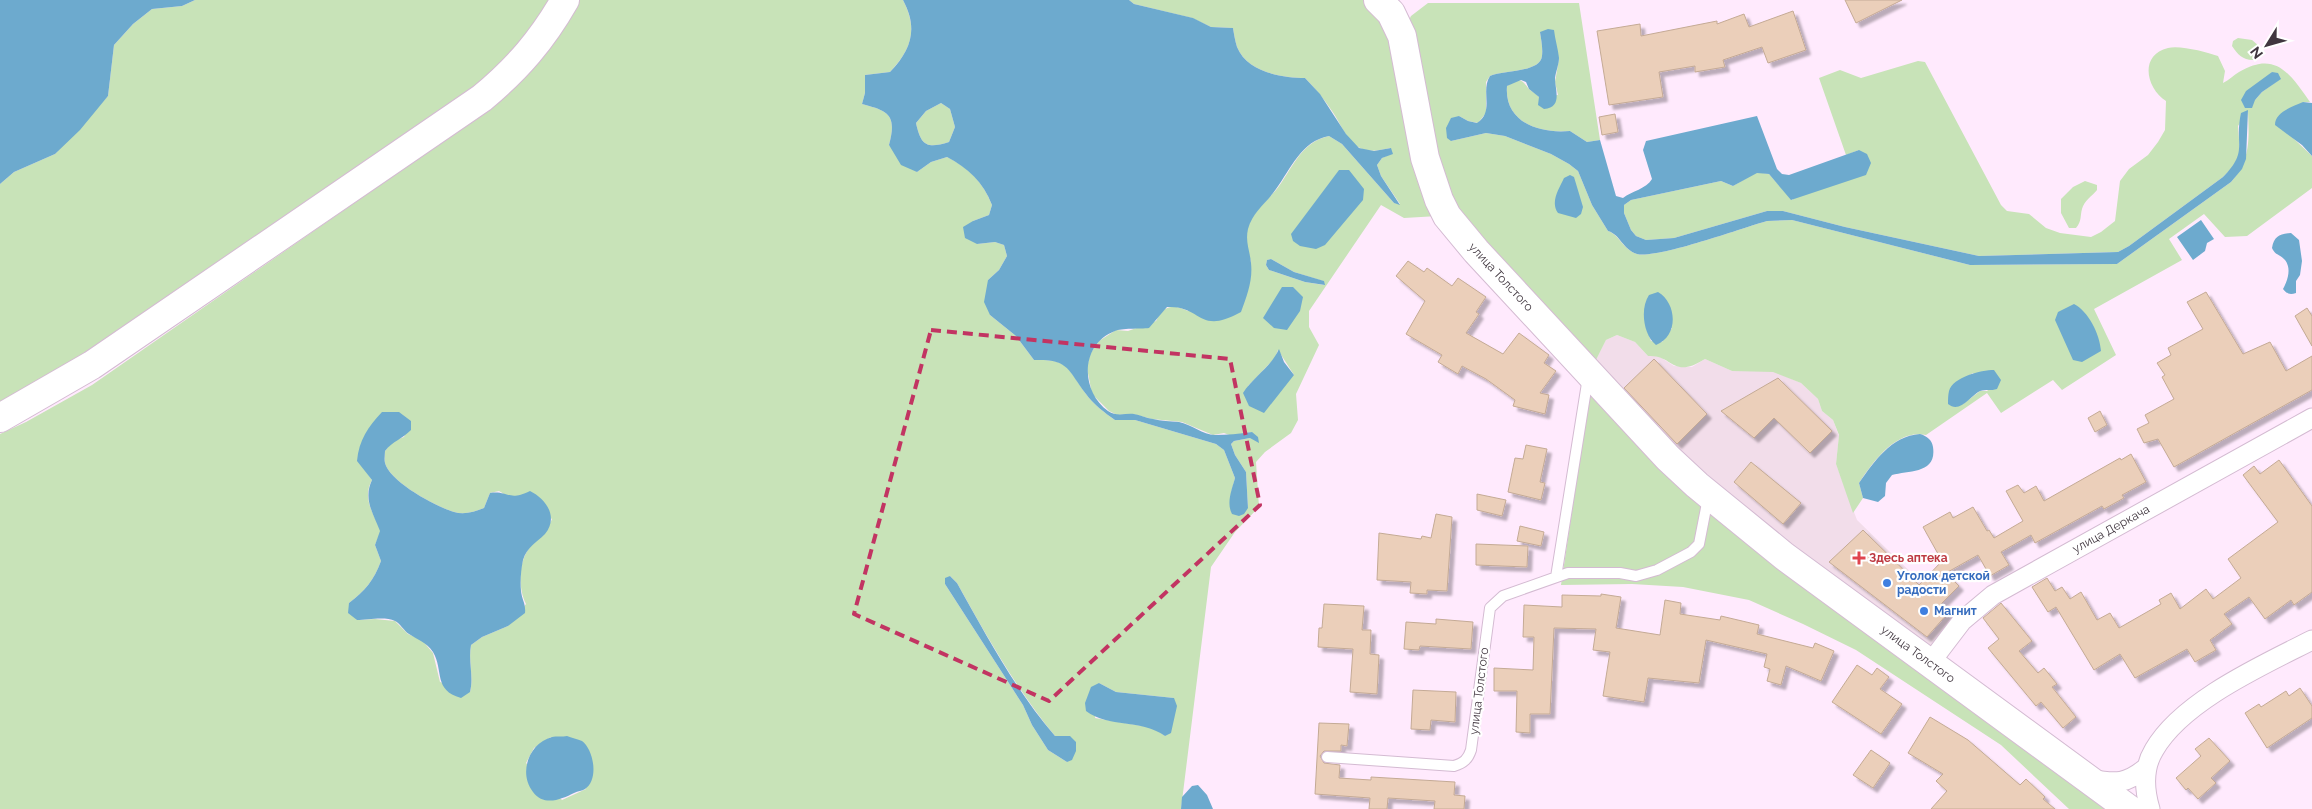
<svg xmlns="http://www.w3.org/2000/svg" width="2312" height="809" font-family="Raleway,sans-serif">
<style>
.commercial{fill:#f2ddea}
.green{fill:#c8e3b8;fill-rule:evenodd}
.water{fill:#6daace;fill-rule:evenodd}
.building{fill:#ebcfba;stroke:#c4aa95;filter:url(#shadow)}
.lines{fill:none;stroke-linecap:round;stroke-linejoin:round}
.lane-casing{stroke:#d4bbd2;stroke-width:12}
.street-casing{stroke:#d4bbd2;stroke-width:21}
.secondary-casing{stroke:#d4bbd2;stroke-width:30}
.lane{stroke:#fff;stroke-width:10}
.street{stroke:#fff;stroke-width:19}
.secondary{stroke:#fff;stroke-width:28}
.marked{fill:none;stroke:#c23462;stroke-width:4;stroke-dasharray:10 6;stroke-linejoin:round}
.health-dot{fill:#e0444e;stroke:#fff;stroke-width:2}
.shop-dot{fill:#3f7fe0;stroke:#fff;stroke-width:2}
.labels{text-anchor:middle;stroke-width:4.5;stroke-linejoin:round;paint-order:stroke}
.street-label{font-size:12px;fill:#40363f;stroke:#fff}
.health-label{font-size:12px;font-weight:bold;fill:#be3a42;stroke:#fff;text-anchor:start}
.shop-label{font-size:12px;font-weight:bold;fill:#366cbe;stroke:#fff;text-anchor:start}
</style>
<defs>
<filter id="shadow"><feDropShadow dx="4.5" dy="4.5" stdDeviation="1" flood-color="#0004"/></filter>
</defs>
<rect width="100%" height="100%" fill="#ffeafd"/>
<!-- commercial -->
<path class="commercial" d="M 1617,335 L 1635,342 L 1648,356 L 1657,355 L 1674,366 L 1692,367 L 1705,359 L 1732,371 L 1773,371 L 1801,383 L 1818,399 L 1822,411 L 1833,420 L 1839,436 L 1836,464 L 1857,520 L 1958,618 L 1929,653 L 1698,475 L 1594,364 L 1606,340 Z"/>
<!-- green -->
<path class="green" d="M 195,0 L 550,0 L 520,42 L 474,88 L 84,354 L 0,403 L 0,184 L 14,172 L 55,154 L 108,96 L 114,45 L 133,24 L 152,9 L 182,6 Z
M 579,0 L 903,0 C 918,29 912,49 890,72 L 865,75 L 865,93 L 862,104 C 889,111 897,115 889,145 L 917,172 L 931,162 L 947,157 C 969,168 983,182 992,205 L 989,215 L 973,221 L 977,244 L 995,242 L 1004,245 L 1007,256 L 999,270 L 988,280 L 990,315 L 1016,336 L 1034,360 C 1070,359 1067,368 1086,394 C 1093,404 1105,413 1115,420 L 1135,420 L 1216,444 L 1224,450 L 1235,478 L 1231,493 L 1248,508 L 1246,472 L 1235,455 L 1231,444 L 1234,441 L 1250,438 L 1252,432 L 1232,436 L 1224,433 L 1213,435 L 1182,422 L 1152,419 L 1133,414 L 1117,415 L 1109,411 L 1092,394 L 1087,368 L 1090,354 L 1099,341 L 1116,330 L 1128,331 L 1156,321 C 1163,306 1172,303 1188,311 L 1251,262 C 1248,251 1245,242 1247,231 C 1251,212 1264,204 1276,190 C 1292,170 1300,142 1329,136 L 1342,144 L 1394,203 L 1400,204 L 1381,176 L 1377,165 L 1382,158 L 1392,153 L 1390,148 C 1380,150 1370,153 1360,148 C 1347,142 1340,122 1332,111 C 1324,99 1315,88 1305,78 C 1282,78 1247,72 1237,47 C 1235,41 1234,34 1233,28 L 1211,27 L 1192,18 L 1134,4 L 1129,0 L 1364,0 L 1378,12 L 1388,32 L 1438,216 L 1404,218 L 1381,205 L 1309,311 L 1309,327 L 1319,345 L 1296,394 L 1298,420 L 1291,433 L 1265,452 L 1256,462 L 1259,507 L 1235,532 L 1211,567 L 1181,809 L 0,809 L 0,434 L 26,422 L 92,385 L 449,137 L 520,81 L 541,60 ZM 1271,259 L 1294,272 L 1323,281 L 1324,285 L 1305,282 L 1269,270 L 1266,265 L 1267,260 ZM 1278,350 L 1294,375 L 1248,386 L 1275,358 ZM 411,421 L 404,437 L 393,441 L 385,451 C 385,455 384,459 385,463 C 389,481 436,507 454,512 C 464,515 474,512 484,508 L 490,493 L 499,491 L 509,497 L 519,496 L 552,519 C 544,537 539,534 530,547 C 518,562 518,588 526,604 L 508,626 L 482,637 L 471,645 C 468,662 474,676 470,692 L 440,682 L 433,653 L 422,640 L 408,634 L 395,621 L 375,619 L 357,620 L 349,603 C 365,591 374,580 381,561 L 375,545 L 381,531 C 373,513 362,498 372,480 L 365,470 ZM 950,576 L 957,583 C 986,635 1017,690 1055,736 L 1070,737 L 1067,762 L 1048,750 L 1032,725 L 1023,705 L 945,584 ZM 1099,683 L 1116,692 L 1174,698 L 1165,736 L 1154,728 L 1095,718 ZM 551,737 L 586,789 L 562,800 L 526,763 L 534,748 Z
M 1428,3 L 1579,3 L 1600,140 L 1587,142 L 1570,131 C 1539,134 1504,122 1507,86 C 1520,77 1521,79 1529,89 C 1532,92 1536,93 1539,97 L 1558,95 L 1555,82 L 1559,59 L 1540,32 C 1541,39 1543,48 1542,56 C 1540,73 1503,70 1490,76 L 1486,82 L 1486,113 L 1478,123 L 1468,121 L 1459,116 L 1451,141 L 1486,133 L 1505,136 L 1551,154 L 1569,164 L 1578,171 L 1592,205 L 1608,231 C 1620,235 1622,249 1637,254 C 1657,259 1742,228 1767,221 L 1792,220 L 1970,265 L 2117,264 L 2231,182 C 2251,159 2249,139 2248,111 L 2238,126 L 2240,153 L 2236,164 L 2223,177 L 2129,246 L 2118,252 L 1979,256 L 1845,227 L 1783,211 L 1767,211 L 1674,238 L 1646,240 L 1636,236 L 1631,230 L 1624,213 L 1624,205 L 1631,200 L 1721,181 L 1733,186 L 1757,172 L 1769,174 L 1792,200 L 1859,150 L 1846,155 L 1819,78 L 1840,70 L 1861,78 L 1918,61 L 1925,62 L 2001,205 L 2007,211 L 2029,214 L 2046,228 L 2060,233 L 2091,237 L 2101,232 L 2115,221 L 2120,181 L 2129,169 L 2148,155 L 2158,142 L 2165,130 L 2166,101 C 2146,88 2139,55 2168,48 C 2180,45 2206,52 2218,56 L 2225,71 L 2223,83 C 2229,80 2234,75 2239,72 C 2276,50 2290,74 2310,102 L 2303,102 L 2293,138 L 2312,156 L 2312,188 L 2247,236 L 2225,237 L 2204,214 L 2169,239 L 2182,260 L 2094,309 L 2116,355 L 2062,390 L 2053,380 L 2001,413 L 1987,393 L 1926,435 C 1896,429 1873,462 1859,483 L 1863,498 L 1853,513 L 1836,464 L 1839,435 L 1833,420 L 1822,411 L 1818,399 L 1801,383 L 1773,372 L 1732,371 L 1705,359 C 1672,380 1673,354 1648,356 L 1635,342 L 1617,335 L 1606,340 L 1594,364 L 1450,204 L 1407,24 L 1411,16 ZM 2272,72 L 2280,79 L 2262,92 L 2255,100 ZM 1672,328 L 1662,342 L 1651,341 L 1647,330 ZM 1973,373 L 1988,391 L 1980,391 L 1963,404 L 1952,386 Z
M 2238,38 L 2252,40 L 2259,46 L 2259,54 L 2255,60 C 2244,61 2238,55 2232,46 L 2233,41 Z
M 941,103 L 950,109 L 955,127 L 949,142 C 927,149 921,146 916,123 L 926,111 Z
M 2085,181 L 2097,185 L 2097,190 C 2092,196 2084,201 2082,209 C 2080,216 2082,221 2076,228 L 2069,228 L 2061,213 L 2061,199 L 2073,187 Z
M 1591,384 L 2115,809 L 2069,809 L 2001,745 L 1856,650 L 1803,624 L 1749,600 L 1683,587 L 1632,584 L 1561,585 Z"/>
<!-- water -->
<path class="water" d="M 0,0 L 195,0 L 182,6 L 152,9 L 133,24 L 114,45 L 108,96 L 80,130 L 55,154 L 14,172 L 0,184 Z
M 903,0 L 1129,0 L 1134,4 L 1193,18 L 1211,27 L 1233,28 C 1234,34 1235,41 1237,47 C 1247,72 1282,78 1305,78 L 1320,94 L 1346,134 L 1359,148 L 1374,151 L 1391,148 L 1393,154 L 1382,158 L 1377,165 L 1381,176 L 1400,205 L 1394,203 L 1342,144 L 1329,136 C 1301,141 1291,169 1276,189 C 1266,204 1253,211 1248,229 C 1245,242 1250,251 1251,263 C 1253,280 1247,296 1241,312 C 1198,336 1202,305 1167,307 L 1149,328 C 1140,329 1121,328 1115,331 C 1080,344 1080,391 1108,411 C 1117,417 1125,413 1134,414 C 1140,415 1146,418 1153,419 C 1161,421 1170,421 1179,422 C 1191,424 1203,435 1215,435 C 1227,435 1239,434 1252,432 L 1258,437 L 1259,443 L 1250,438 L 1234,441 L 1231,444 L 1235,455 L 1246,472 L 1248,508 L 1244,514 L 1239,516 L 1232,514 C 1226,503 1232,489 1235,478 L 1224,450 L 1216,444 L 1135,420 L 1115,420 C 1105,413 1093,404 1086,394 C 1067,369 1069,359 1034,360 L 1016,336 L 990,315 L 984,302 L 988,280 L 999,270 L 1007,256 L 1004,245 L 995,242 L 977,244 L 965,238 L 963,227 L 973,221 L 989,215 L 992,205 C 983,182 968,168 947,157 L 931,162 L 917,172 L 901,165 L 889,145 C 897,115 889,111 862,104 L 865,93 L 865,75 L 890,72 C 912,49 918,28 903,0 ZM 941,103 L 950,109 L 955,127 L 949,142 C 927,149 921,146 916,123 L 926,111 Z
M 1548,29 L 1554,30 C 1555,39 1558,49 1559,58 C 1559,64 1556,71 1555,78 C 1555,90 1563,107 1544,109 L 1538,105 L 1539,97 L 1529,89 L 1526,82 L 1521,80 L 1507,86 C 1504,122 1539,134 1570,131 L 1587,142 L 1600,140 L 1616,196 L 1623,198 C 1632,191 1646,189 1652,179 L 1643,150 L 1646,141 L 1757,116 L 1777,169 L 1782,174 L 1789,175 L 1859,150 L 1867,154 L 1871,163 L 1866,175 L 1791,200 L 1769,174 L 1757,173 L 1733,186 L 1721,181 L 1631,200 L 1624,205 L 1624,213 L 1631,230 L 1636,236 L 1646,240 L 1674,238 L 1767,211 L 1783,211 L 1845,227 L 1979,256 L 2118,252 L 2129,246 L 2223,177 C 2249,151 2234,145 2241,113 L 2248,110 L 2246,159 L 2242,169 L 2231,182 L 2117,264 L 1970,265 L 1792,220 L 1767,221 C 1742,228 1657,259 1637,254 C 1622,249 1621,235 1608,231 L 1592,205 L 1578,171 L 1569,164 L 1551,154 L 1505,136 L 1486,133 L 1451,141 L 1447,138 L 1446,128 L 1451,118 L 1459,116 L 1468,121 L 1477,123 C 1495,112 1480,91 1490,76 C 1503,70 1540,73 1542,56 C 1543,48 1541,39 1540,32 Z
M 2272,72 L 2278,73 L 2281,79 L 2262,92 L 2255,100 L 2252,108 L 2245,108 L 2241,100 L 2246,91 Z
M 2303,102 L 2312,103 L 2312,156 L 2302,145 L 2275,125 C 2275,112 2292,107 2303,102 Z
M 1339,170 L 1349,170 L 1364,189 L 1363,200 L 1325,245 L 1316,249 L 1300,246 L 1293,241 L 1291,234 Z
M 1570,175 L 1574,177 L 1583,207 L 1581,214 L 1576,218 L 1558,213 C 1550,202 1559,189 1564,178 Z
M 2201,220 L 2214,239 L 2207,243 L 2205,251 L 2193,260 L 2177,237 Z
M 2291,233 L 2299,240 L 2302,261 L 2300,275 L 2296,281 L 2296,293 C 2290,295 2287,294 2283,289 C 2288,280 2292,267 2284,259 C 2279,254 2275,255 2272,248 C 2274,236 2280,234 2291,233 Z
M 1271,259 L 1294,272 L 1324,281 L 1325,285 L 1305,282 L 1269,270 L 1266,265 L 1267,260 Z
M 1282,287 L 1293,287 L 1303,297 L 1300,311 L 1287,330 L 1274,328 L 1263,318 Z
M 1658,292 C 1677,303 1679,336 1656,345 C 1643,335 1640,308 1649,295 Z
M 2074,304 C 2088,311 2100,334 2101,351 L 2082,362 L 2073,360 L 2055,320 L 2058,312 Z
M 1279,349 L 1284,362 L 1294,375 L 1264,413 L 1249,406 L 1243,393 C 1253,377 1271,367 1279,349 Z
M 1994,370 L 2001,380 L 1997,389 C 1991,391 1986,389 1980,391 C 1970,396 1960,414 1948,404 C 1948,400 1948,395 1949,391 C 1953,377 1981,370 1994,370 Z
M 382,412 L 399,412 L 411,421 L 411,430 C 402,439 393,441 385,451 C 385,455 384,459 385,463 C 389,481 436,507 454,512 C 464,515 474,512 484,508 L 490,493 C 508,490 508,502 530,491 C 546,499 559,517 545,534 C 536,543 527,547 523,560 C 521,570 520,581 521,591 C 522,600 526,604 525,613 L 508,626 L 482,637 L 471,645 C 468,662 474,676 470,692 L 461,698 C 433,690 444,671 433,652 C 426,642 418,640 409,634 C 404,631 400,623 395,621 C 385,616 367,620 357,620 L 348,613 L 349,603 C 365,591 374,580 381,561 L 375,545 L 380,531 C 373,513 363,499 372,480 L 357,461 C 359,440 368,427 382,412 Z
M 1920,434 C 1927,436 1932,440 1933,447 C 1937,474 1909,470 1892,475 L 1886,483 L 1885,496 L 1878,502 L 1863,498 L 1859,483 C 1874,462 1891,436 1920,434 Z
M 950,576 L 957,583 C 986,635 1016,691 1055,736 L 1070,736 L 1076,742 L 1076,751 L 1072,760 L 1067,762 L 1048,750 L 1032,725 L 1023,705 L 945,584 L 945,578 Z
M 1099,683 L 1116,692 L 1174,698 L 1177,706 L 1171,733 L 1165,736 C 1141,719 1109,728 1086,711 L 1085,703 L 1091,687 Z
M 567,736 C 571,738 578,739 582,741 C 594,750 599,780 585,789 C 582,791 578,791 574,793 C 562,799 544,807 533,792 C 518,773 529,743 552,737 C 556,736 563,737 567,736 Z
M 1198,785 L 1207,795 L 1213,809 L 1181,809 L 1182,797 L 1192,786 Z"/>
<!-- building -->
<path class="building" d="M 1845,0 L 1902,0 L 1856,23 Z
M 1793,11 L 1806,50 L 1768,63 L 1762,47 L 1723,60 L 1725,67 L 1695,72 L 1695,66 L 1659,72 L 1663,97 L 1609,105 L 1597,31 L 1640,24 L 1641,36 L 1717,21 L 1717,24 L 1744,14 L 1749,27 Z
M 1615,114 L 1618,132 L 1602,135 L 1599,117 Z
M 1408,261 L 1424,272 L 1427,268 L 1452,286 L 1458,278 L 1486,297 L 1476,312 L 1479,314 L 1466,333 L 1503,354 L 1519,333 L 1549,355 L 1544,363 L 1556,371 L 1540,393 L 1549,395 L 1545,414 L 1513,406 L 1515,400 L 1486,379 L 1462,366 L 1458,374 L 1438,362 L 1442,355 L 1406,334 L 1425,301 L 1396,276 Z
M 2206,292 L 2243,354 L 2270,342 L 2286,371 L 2312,356 L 2312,390 L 2174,467 L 2158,439 L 2144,443 L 2137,429 L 2149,423 L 2145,415 L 2174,399 L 2162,377 L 2165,375 L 2157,363 L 2171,355 L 2168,348 L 2203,329 L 2187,302 Z
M 2307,308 L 2312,316 L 2312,346 L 2295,316 Z
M 1654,359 L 1707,414 L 1677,444 L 1624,388 Z
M 1778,378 L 1832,431 L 1810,453 L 1774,418 L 1754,438 L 1721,411 Z
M 2100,411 L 2107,425 L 2095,432 L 2088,418 Z
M 1526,445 L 1547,449 L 1540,482 L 1545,483 L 1541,500 L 1508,492 L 1515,458 L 1523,459 Z
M 2131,454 L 2146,482 L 2122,495 L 2124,498 L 2104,509 L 2102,506 L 2035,543 L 2031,535 L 2001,552 L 2009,565 L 1990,576 L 1978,555 L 1946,573 L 1959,586 L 1940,605 L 1948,613 L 1927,637 L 1829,562 L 1863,530 L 1919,585 L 1942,561 L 1923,527 L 1950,512 L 1953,518 L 1973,507 L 1987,531 L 1989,530 L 1994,538 L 2023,521 L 2006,491 L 2018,485 L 2024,493 L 2036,486 L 2044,501 L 2120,458 L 2121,460 Z
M 2279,460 L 2312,506 L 2312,592 L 2294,605 L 2291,600 L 2265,619 L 2249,597 L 2224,614 L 2232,624 L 2210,640 L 2216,650 L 2195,662 L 2187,649 L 2135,678 L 2120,654 L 2094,670 L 2056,607 L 2048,612 L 2032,587 L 2047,578 L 2055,591 L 2062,587 L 2070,599 L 2081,592 L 2097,620 L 2110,613 L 2119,628 L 2161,604 L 2159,600 L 2171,593 L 2180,609 L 2206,589 L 2213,599 L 2241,578 L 2228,559 L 2278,522 L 2243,475 L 2254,466 L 2260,474 Z
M 1751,462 L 1801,503 L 1783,524 L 1734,482 Z
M 1477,494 L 1506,500 L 1502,516 L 1477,510 Z
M 1436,514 L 1452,517 L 1447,591 L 1427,590 L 1427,594 L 1410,593 L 1411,582 L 1377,580 L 1379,533 L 1421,539 L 1422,536 L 1431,538 Z
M 1520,526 L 1544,532 L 1541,546 L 1517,541 Z
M 1476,544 L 1528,546 L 1527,567 L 1476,565 Z
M 1601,594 L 1621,597 L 1616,628 L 1660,635 L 1665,600 L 1681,603 L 1680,614 L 1720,620 L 1721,616 L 1759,625 L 1757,634 L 1813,648 L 1815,643 L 1834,651 L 1821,681 L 1786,666 L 1781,685 L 1767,681 L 1770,669 L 1764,667 L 1767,654 L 1706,640 L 1699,683 L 1648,678 L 1644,702 L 1603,696 L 1610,652 L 1593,650 L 1596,629 L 1554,628 L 1550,714 L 1530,714 L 1530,733 L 1516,732 L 1517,691 L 1494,691 L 1494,668 L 1533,670 L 1534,637 L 1523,637 L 1524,605 L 1562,607 L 1562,595 L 1601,596 Z
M 2001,603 L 2032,641 L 2019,651 L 2038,673 L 2044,668 L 2057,684 L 2052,687 L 2076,717 L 2063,728 L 2041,702 L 2036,706 L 1988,648 L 1999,639 L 1983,618 Z
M 1324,604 L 1364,606 L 1362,630 L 1371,630 L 1370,654 L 1379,655 L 1377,694 L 1350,692 L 1353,649 L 1318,647 L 1319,628 L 1322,628 Z
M 1436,619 L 1473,622 L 1471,649 L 1420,646 L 1419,650 L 1404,649 L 1406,622 L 1436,624 Z
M 1857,665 L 1872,675 L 1877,668 L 1889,677 L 1880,689 L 1902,704 L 1881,734 L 1832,702 Z
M 2300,688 L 2312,706 L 2312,718 L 2267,748 L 2245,713 L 2259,704 L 2261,707 L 2286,691 L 2289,696 Z
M 1413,690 L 1456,692 L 1455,722 L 1431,720 L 1430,730 L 1411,729 Z
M 1930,717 L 1968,740 L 2020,785 L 2026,779 L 2045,797 L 2043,799 L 2055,809 L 1931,809 L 1947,791 L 1936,781 L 1943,774 L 1908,753 Z
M 1319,723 L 1349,724 L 1347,746 L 1341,745 L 1341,751 L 1324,751 L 1320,756 L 1324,763 L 1340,765 L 1339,778 L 1371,780 L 1371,777 L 1455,782 L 1454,795 L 1465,796 L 1464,809 L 1434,809 L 1435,801 L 1388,798 L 1387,809 L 1369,809 L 1370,798 L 1315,794 Z
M 2209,738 L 2230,761 L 2211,778 L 2216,783 L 2198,799 L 2188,788 L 2186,790 L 2176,778 L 2201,756 L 2195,749 Z
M 1871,750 L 1890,763 L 1873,788 L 1853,775 Z"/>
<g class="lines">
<!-- lane casing -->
<g class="lane-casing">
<path id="lane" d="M 1556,577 L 1588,377
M 1327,757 L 1454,766 C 1464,763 1468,759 1471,750 L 1490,608 L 1503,596 L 1568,573 L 1620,573 L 1636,576 L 1657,570 L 1691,552 L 1699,544 L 1708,498"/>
</g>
<!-- street casing -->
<g class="street-casing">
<path id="street" d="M 1930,663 L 1962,621 L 1993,595 L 2312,418
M 2091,779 C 2116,784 2127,784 2147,767
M 2150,809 C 2144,789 2143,768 2154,750 C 2182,701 2263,665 2312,640"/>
</g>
<!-- secondary casing -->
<g class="secondary-casing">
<path id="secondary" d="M 1378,0 L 1391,13 L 1402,36 L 1425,158 L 1439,200 L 1447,216 L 1476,251 L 1668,458 L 1697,485 L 1784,556 L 2129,809
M 0,418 L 92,365 L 482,98 C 518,68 542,40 565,0"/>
</g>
<!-- lane -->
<use href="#lane" class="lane"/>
<!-- street -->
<use href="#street" class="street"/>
<!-- secondary -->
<use href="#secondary" class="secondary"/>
</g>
<!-- marked area -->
<path class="marked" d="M 931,330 L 1230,359 L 1260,505 L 1049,701 L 854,614 Z"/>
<!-- markers -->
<path class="health-dot" d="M1856.5 550.5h5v5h5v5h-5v5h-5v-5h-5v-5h5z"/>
<g class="shop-dot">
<circle cx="1887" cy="583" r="5"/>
<circle cx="1924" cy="611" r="5"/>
</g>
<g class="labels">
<!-- street labels -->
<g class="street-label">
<text transform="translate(1501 277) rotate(47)" y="4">улица Толстого</text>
<text transform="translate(2111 529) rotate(-29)" y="4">улица Деркача</text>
<text transform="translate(1918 654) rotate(36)" y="4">улица Толстого</text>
<text transform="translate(1479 691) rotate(-83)" y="4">улица Толстого</text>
</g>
<!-- health labels -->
<g class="health-label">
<text x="1869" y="562">Здесь аптека</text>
</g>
<!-- shop labels -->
<g class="shop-label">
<text x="1897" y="580">Уголок детской<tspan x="1897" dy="14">радости</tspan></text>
<text x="1934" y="615">Магнит</text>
</g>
</g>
<!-- north arrow -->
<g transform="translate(2267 45) rotate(233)" stroke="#ffffff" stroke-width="4" paint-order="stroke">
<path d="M0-4L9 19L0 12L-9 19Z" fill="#40363f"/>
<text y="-8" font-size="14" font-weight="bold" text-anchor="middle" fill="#40363f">N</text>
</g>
</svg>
